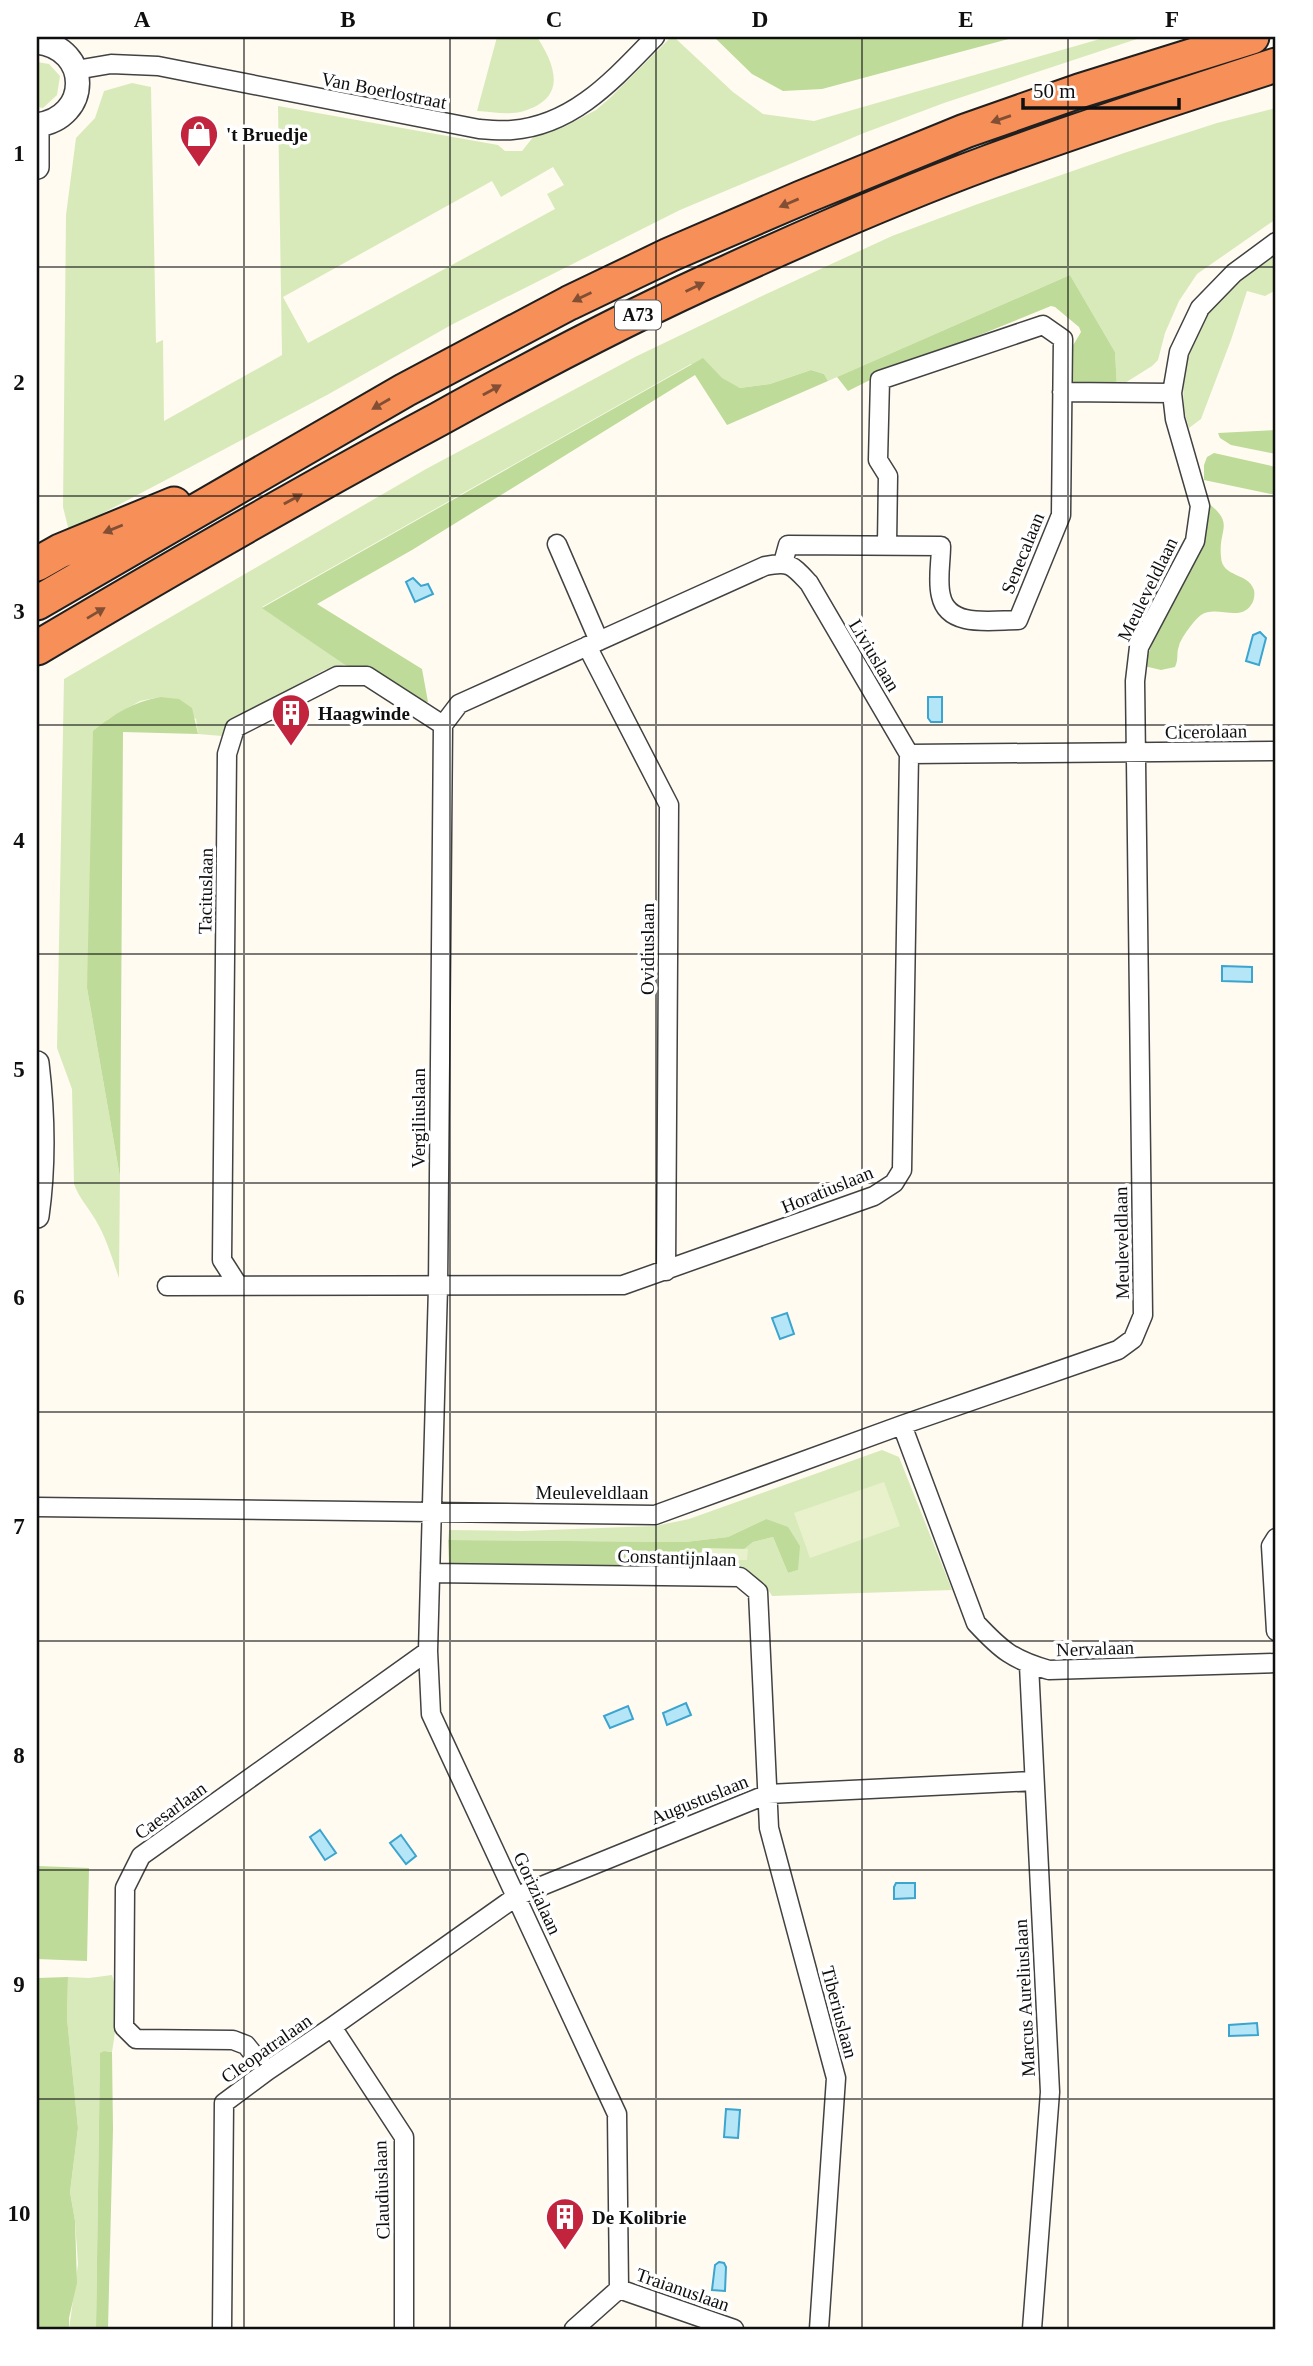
<svg xmlns="http://www.w3.org/2000/svg" width="1313" height="2366" font-family="'Times New Roman',serif">
<style>
.green{fill:#d8eaba;fill-rule:evenodd}
.forest{fill:#bedb99}
.pitch{fill:#e8f1cc}
.water{fill:#b5e6f7;stroke:#3ba4cf;stroke-width:2}
.lines{fill:none;stroke-linecap:round;stroke-linejoin:round}
.minor-casing{stroke:#424242;stroke-width:21}
.tertiary-casing{stroke:#424242;stroke-width:26}
.motorway-casing{stroke:#202020;stroke-width:37}
.minor{stroke:#fff;stroke-width:18}
.tertiary{stroke:#fff;stroke-width:23}
.motorway{stroke:#f68f58;stroke-width:33}
.oneway{fill:#824f34}
.grid{fill:none;stroke:#0f0f0f;stroke-width:2;stroke-opacity:0.55}
.labels{text-anchor:middle;stroke-width:7;stroke-linejoin:round;paint-order:stroke}
.shield{fill:#fff;stroke:#575757;stroke-width:2}
.shield-label{font-size:18px;font-weight:bold;fill:#0f0f0f}
.street-label{font-size:19px;fill:#0f0f0f;stroke:#fff}
.poi-label{font-size:19px;font-weight:bold;fill:#0f0f0f;stroke:#fff;text-anchor:start}
.neatline{fill:none;stroke:#0f0f0f;stroke-width:2.5}
.grid-label{font-size:23px;text-anchor:middle;font-weight:bold;fill:#0f0f0f}
</style>
<rect width="100%" height="100%" fill="#fffbf1"/>
<!-- green -->
<path class="green" d="M 497,37 L 537,37 C 554,63 568,96 527,110 C 512,116 493,112 477,111 Z
M 671,37 L 674,37 L 733,92 L 763,114 L 814,121 L 1107,37 L 1143,37 L 944,103 L 864,133 L 680,210 L 453,324 L 327,395 L 69,531 L 63,507 L 66,215 L 76,138 L 95,118 L 104,91 L 132,83 L 151,87 L 156,343 L 163,340 L 164,421 L 282,355 L 278,106 L 498,145 L 505,151 L 522,151 L 534,136 L 564,127 L 596,110 L 611,97 ZM 553,167 L 564,185 L 547,194 L 555,209 L 308,343 L 283,297 L 492,181 L 501,197 Z
M 37,62 L 49,64 L 60,76 L 57,95 L 43,108 L 37,107 Z
M 1276,108 L 1276,219 L 1197,274 L 1179,301 L 1165,333 L 1158,360 L 1152,366 L 1117,388 L 1115,352 L 1070,275 L 828,381 L 824,374 L 811,370 L 770,384 L 740,388 L 691,364 L 262,607 L 345,665 L 324,670 L 260,706 L 235,718 L 222,736 L 198,734 L 196,719 L 160,697 L 140,701 L 107,720 L 87,988 L 120,1177 L 119,1278 C 112,1258 106,1237 95,1219 C 88,1207 79,1198 74,1184 L 72,1089 L 57,1048 L 64,679 L 426,469 L 637,356 L 762,296 L 892,236 L 975,205 L 1127,152 L 1217,123 Z
M 1276,254 L 1276,290 L 1265,296 L 1247,291 L 1231,340 L 1201,419 L 1189,428 C 1174,385 1190,331 1221,298 C 1237,281 1257,267 1276,254 Z
M 882,1450 L 899,1457 L 952,1590 L 772,1596 C 762,1575 737,1574 717,1571 L 753,1542 L 773,1537 L 788,1573 L 798,1570 L 766,1519 L 728,1537 L 685,1542 L 448,1540 L 449,1530 L 521,1531 L 655,1526 L 689,1519 Z
M 112,1975 C 120,1999 116,2028 112,2052 L 104,2051 L 100,2054 L 96,2329 L 69,2329 L 78,2264 L 75,2221 L 70,2192 L 78,2128 L 67,2018 L 68,1977 L 89,1978 Z"/>
<!-- forest -->
<path class="forest" d="M 714,37 L 1016,37 L 822,89 L 783,91 L 752,74 Z
M 1070,275 L 1115,352 L 1117,388 L 1072,384 L 1072,347 L 1081,332 L 1079,327 L 1055,307 L 1051,306 L 876,377 L 848,391 L 837,377 Z
M 703,358 L 722,378 L 740,388 L 770,384 L 811,370 L 824,374 L 828,381 L 727,425 L 695,375 L 412,550 L 317,604 L 422,669 L 428,702 L 424,702 L 366,671 L 345,665 L 262,608 Z
M 1276,430 L 1276,454 L 1231,445 L 1220,438 L 1218,433 Z
M 1214,453 L 1276,467 L 1276,495 L 1204,480 L 1204,465 L 1207,457 Z
M 1204,500 C 1237,524 1218,527 1221,557 C 1222,578 1248,572 1254,590 C 1255,595 1254,601 1251,605 C 1240,622 1216,605 1201,615 C 1195,619 1180,639 1179,646 C 1176,653 1179,659 1175,667 L 1161,670 L 1144,666 Z
M 160,697 L 179,699 L 192,708 L 198,734 L 123,732 L 120,1177 L 87,988 L 93,731 C 114,714 133,702 160,697 Z
M 766,1519 L 788,1527 L 800,1546 L 798,1570 L 788,1573 L 773,1537 L 753,1542 L 717,1571 L 451,1567 L 449,1564 L 448,1540 L 685,1542 L 728,1537 Z
M 37,1866 L 89,1868 L 87,1961 L 37,1959 Z
M 68,1977 L 67,2018 L 78,2128 L 70,2192 L 75,2221 L 77,2283 L 69,2318 L 69,2329 L 37,2329 L 37,1978 Z
M 104,2051 L 112,2052 L 113,2129 L 108,2329 L 96,2329 L 100,2053 Z"/>
<!-- pitch -->
<path class="pitch" d="M 884,1482 L 900,1526 L 810,1558 L 794,1513 Z
M 702,1548 L 748,1549 L 747,1560 L 701,1560 Z"/>
<!-- water -->
<path class="water" d="M 413,578 L 421,586 L 428,584 L 433,594 L 415,602 L 406,582 Z
M 1260,632 L 1266,638 L 1259,665 L 1246,661 L 1253,635 Z
M 928,697 L 942,697 L 942,722 L 931,722 L 928,718 Z
M 1222,966 L 1252,967 L 1252,982 L 1222,981 Z
M 787,1313 L 794,1334 L 780,1339 L 772,1318 Z
M 686,1703 L 691,1715 L 667,1725 L 663,1713 Z
M 628,1706 L 633,1719 L 610,1728 L 604,1716 Z
M 320,1830 L 336,1853 L 325,1860 L 310,1837 Z
M 401,1835 L 416,1856 L 406,1864 L 390,1843 Z
M 896,1883 L 915,1883 L 915,1898 L 894,1899 L 894,1887 Z
M 1257,2023 L 1258,2035 L 1229,2036 L 1229,2025 Z
M 726,2109 L 740,2110 L 738,2138 L 724,2137 Z
M 719,2262 L 724,2263 L 726,2267 L 725,2291 L 712,2290 L 715,2265 Z"/>
<g class="lines">
<!-- minor casing -->
<g class="minor-casing">
<path id="minor" d="M 76,70 L 111,64 L 158,66 L 479,129 C 490,130 501,131 512,130 C 574,125 614,79 655,37
M 1062,392 L 1172,393
M 557,544 L 599,641
M 783,563 L 788,545 L 941,546 C 941,562 937,581 941,596 C 948,629 993,620 1018,620 L 1061,515 L 1063,339 L 1043,325 L 880,380 L 878,460 L 888,476 L 887,545
M 587,646 L 669,805 L 666,1271
M 443,725 L 438,1287 L 428,1651 L 431,1714 L 617,2114 L 619,2289
M 443,725 L 459,704 L 765,566 C 790,561 792,565 809,583 L 909,754 L 1276,751
M 238,1285 L 222,1260 L 227,754 L 235,728 L 337,676 L 367,676 L 443,725
M 167,1286 L 623,1285 L 874,1196 L 894,1183 L 902,1170 L 909,754
M 902,1425 L 976,1623 C 1001,1650 1013,1660 1049,1670 L 1276,1663
M 37,1507 L 655,1515 L 902,1425 L 1118,1350 L 1133,1339 L 1143,1315 L 1135,681 L 1139,647 L 1195,541 L 1200,506 L 1175,419 L 1172,393 L 1179,352 L 1200,308 L 1234,273 L 1276,242
M 1276,1538 L 1271,1546 L 1276,1631
M 430,1573 L 740,1577 L 758,1592 L 769,1828 L 836,2078 L 819,2329
M 1029,1665 L 1050,2092 L 1032,2329
M 332,2027 L 404,2137 L 404,2329
M 267,2071 L 246,2045 L 233,2040 L 136,2039 L 124,2027 L 125,1888 L 141,1856 L 428,1651
M 619,2289 L 734,2329
M 222,2329 L 224,2103 L 267,2071 L 332,2027 L 517,1896 L 768,1794 L 1034,1781
M 574,2329 L 619,2289"/>
</g>
<!-- tertiary casing -->
<g class="tertiary-casing">
<path id="tertiary" d="M 37,42 C 91,48 91,118 37,125
M 37,167 L 37,125
M 37,1063 C 43,1113 44,1166 37,1216"/>
</g>
<!-- motorway casing -->
<g class="motorway-casing">
<path id="motorway" d="M 37,564 L 60,551 L 174,504
M 37,603 L 405,390 L 569,303 L 669,255 L 801,198 L 965,131 L 1079,91 L 1252,37
M 37,648 C 170,569 303,492 439,419 C 533,367 629,316 728,272 C 813,233 900,195 989,162 C 1084,127 1180,96 1276,65"/>
</g>
<!-- minor -->
<use href="#minor" class="minor"/>
<!-- tertiary -->
<use href="#tertiary" class="tertiary"/>
<!-- motorway -->
<use href="#motorway" class="motorway"/>
</g>
<!-- one-way arrows -->
<defs><path id="oneway-solid" d="M-6-.8H1V-3.2L6.5 0L1 3.2V.8H-6Z" transform="scale(1.75)"/></defs>
<g class="oneway">
<use href="#oneway-solid" transform="translate(1001 119) rotate(161)"/>
<use href="#oneway-solid" transform="translate(789 203) rotate(157)"/>
<use href="#oneway-solid" transform="translate(695 287) rotate(-26)"/>
<use href="#oneway-solid" transform="translate(582 297) rotate(154)"/>
<use href="#oneway-solid" transform="translate(492 390) rotate(-29)"/>
<use href="#oneway-solid" transform="translate(381 404) rotate(150)"/>
<use href="#oneway-solid" transform="translate(293 499) rotate(-29)"/>
<use href="#oneway-solid" transform="translate(113 529) rotate(158)"/>
<use href="#oneway-solid" transform="translate(96 613) rotate(-31)"/>
</g>
<!-- grid -->
<path class="grid" d="M 244,37 L 244,2329M 450,37 L 450,2329M 656,37 L 656,2329M 862,37 L 862,2329M 1068,37 L 1068,2329M 37,267 L 1276,267M 37,496 L 1276,496M 37,725 L 1276,725M 37,954 L 1276,954M 37,1183 L 1276,1183M 37,1412 L 1276,1412M 37,1641 L 1276,1641M 37,1870 L 1276,1870M 37,2099 L 1276,2099"/>
<!-- icons -->
<defs>
<g id="shop-pin" transform="scale(2.0125)"><path d="M0 17L-7.5 6A9.5 9.5 0 1 1 7.5 6Z" fill="#c2243d" stroke="#fff"/><path d="M-5-2.5h2.3a2.7 3.5 0 0 1 5.4 0H5L5.5 6h-11ZM-1.5-2.5h3a1.5 2.3 0 0 0-3 0Z" fill="#fff"/></g>
<g id="building-pin" transform="scale(2.0125)"><path d="M0 17L-7.5 6A9.5 9.5 0 1 1 7.5 6Z" fill="#c2243d" stroke="#fff"/><path d="M-4-6H4V6H1V3H-1V6H-4ZM-2.5-4.3h1.7v1.8h-1.7ZM.8-4.3h1.7v1.8H.8ZM-2.5-1h1.7V.8h-1.7ZM.8-1h1.7V.8H.8Z" fill="#fff"/></g>
</defs>
<g fill-rule="evenodd">
<use href="#shop-pin" x="199" y="134"/>
<use href="#building-pin" x="291" y="713"/>
<use href="#building-pin" x="565" y="2217"/>
</g>
<g class="labels">
<!-- shield labels -->
<rect class="shield" x="615" y="300.5" width="46" height="29" rx="5"/>
<g class="shield-label">
<text x="638" y="321">A73</text>
</g>
<!-- street labels -->
<g class="street-label">
<text transform="translate(384 90) rotate(11)" y="7">Van Boerlostraat</text>
<text transform="translate(1022 553) rotate(-68)" y="7">Senecalaan</text>
<text transform="translate(1147 589) rotate(-64)" y="7">Meuleveldlaan</text>
<text transform="translate(875 655) rotate(59)" y="7">Liviuslaan</text>
<text transform="translate(1206 731) rotate(-1)" y="7">Cicerolaan</text>
<text transform="translate(205 891) rotate(-89)" y="7">Tacituslaan</text>
<text transform="translate(647 949) rotate(-90)" y="7">Ovidiuslaan</text>
<text transform="translate(418 1118) rotate(-90)" y="7">Vergiliuslaan</text>
<text transform="translate(827 1189) rotate(-22)" y="7">Horatiuslaan</text>
<text transform="translate(1121 1243) rotate(-91)" y="7">Meuleveldlaan</text>
<text x="592" y="1499">Meuleveldlaan</text>
<text transform="translate(677 1557) rotate(2)" y="7">Constantijnlaan</text>
<text transform="translate(1095 1648) rotate(-2)" y="7">Nervalaan</text>
<text transform="translate(699 1799) rotate(-22)" y="7">Augustuslaan</text>
<text transform="translate(170 1810) rotate(-36)" y="7">Caesarlaan</text>
<text transform="translate(538 1893) rotate(65)" y="7">Gorizialaan</text>
<text transform="translate(1024 1998) rotate(-93)" y="7">Marcus Aureliuslaan</text>
<text transform="translate(840 2012) rotate(75)" y="7">Tiberiuslaan</text>
<text transform="translate(266 2048) rotate(-35)" y="7">Cleopatralaan</text>
<text transform="translate(381 2190) rotate(-92)" y="7">Claudiuslaan</text>
<text transform="translate(683 2289) rotate(19)" y="7">Traianuslaan</text>
</g>
<!-- poi labels -->
<g class="poi-label">
<text x="226" y="141">'t Bruedje</text>
<text x="318" y="720">Haagwinde</text>
<text x="592" y="2224">De Kolibrie</text>
</g>
</g>
<!-- border -->
<rect width="1313" height="2366" fill="none" stroke="#ffffff" stroke-width="77"/>
<!-- scale -->
<path d="M1023 98v10h156v-10" fill="none" stroke="#0f0f0f" stroke-width="3.5"/>
<text x="1033" y="98" font-size="21" fill="#0f0f0f" stroke="#ffffff" stroke-width="5" paint-order="stroke">50 m</text>
<rect x="38" y="38" width="1236" height="2290" class="neatline"/>
<g class="grid-label">
<text x="142" y="27">A</text>
<text x="348" y="27">B</text>
<text x="554" y="27">C</text>
<text x="760" y="27">D</text>
<text x="966" y="27">E</text>
<text x="1172" y="27">F</text>
<text x="19" y="161">1</text>
<text x="19" y="390">2</text>
<text x="19" y="619">3</text>
<text x="19" y="848">4</text>
<text x="19" y="1077">5</text>
<text x="19" y="1305">6</text>
<text x="19" y="1534">7</text>
<text x="19" y="1763">8</text>
<text x="19" y="1992">9</text>
<text x="19" y="2221">10</text>
</g>
</svg>
